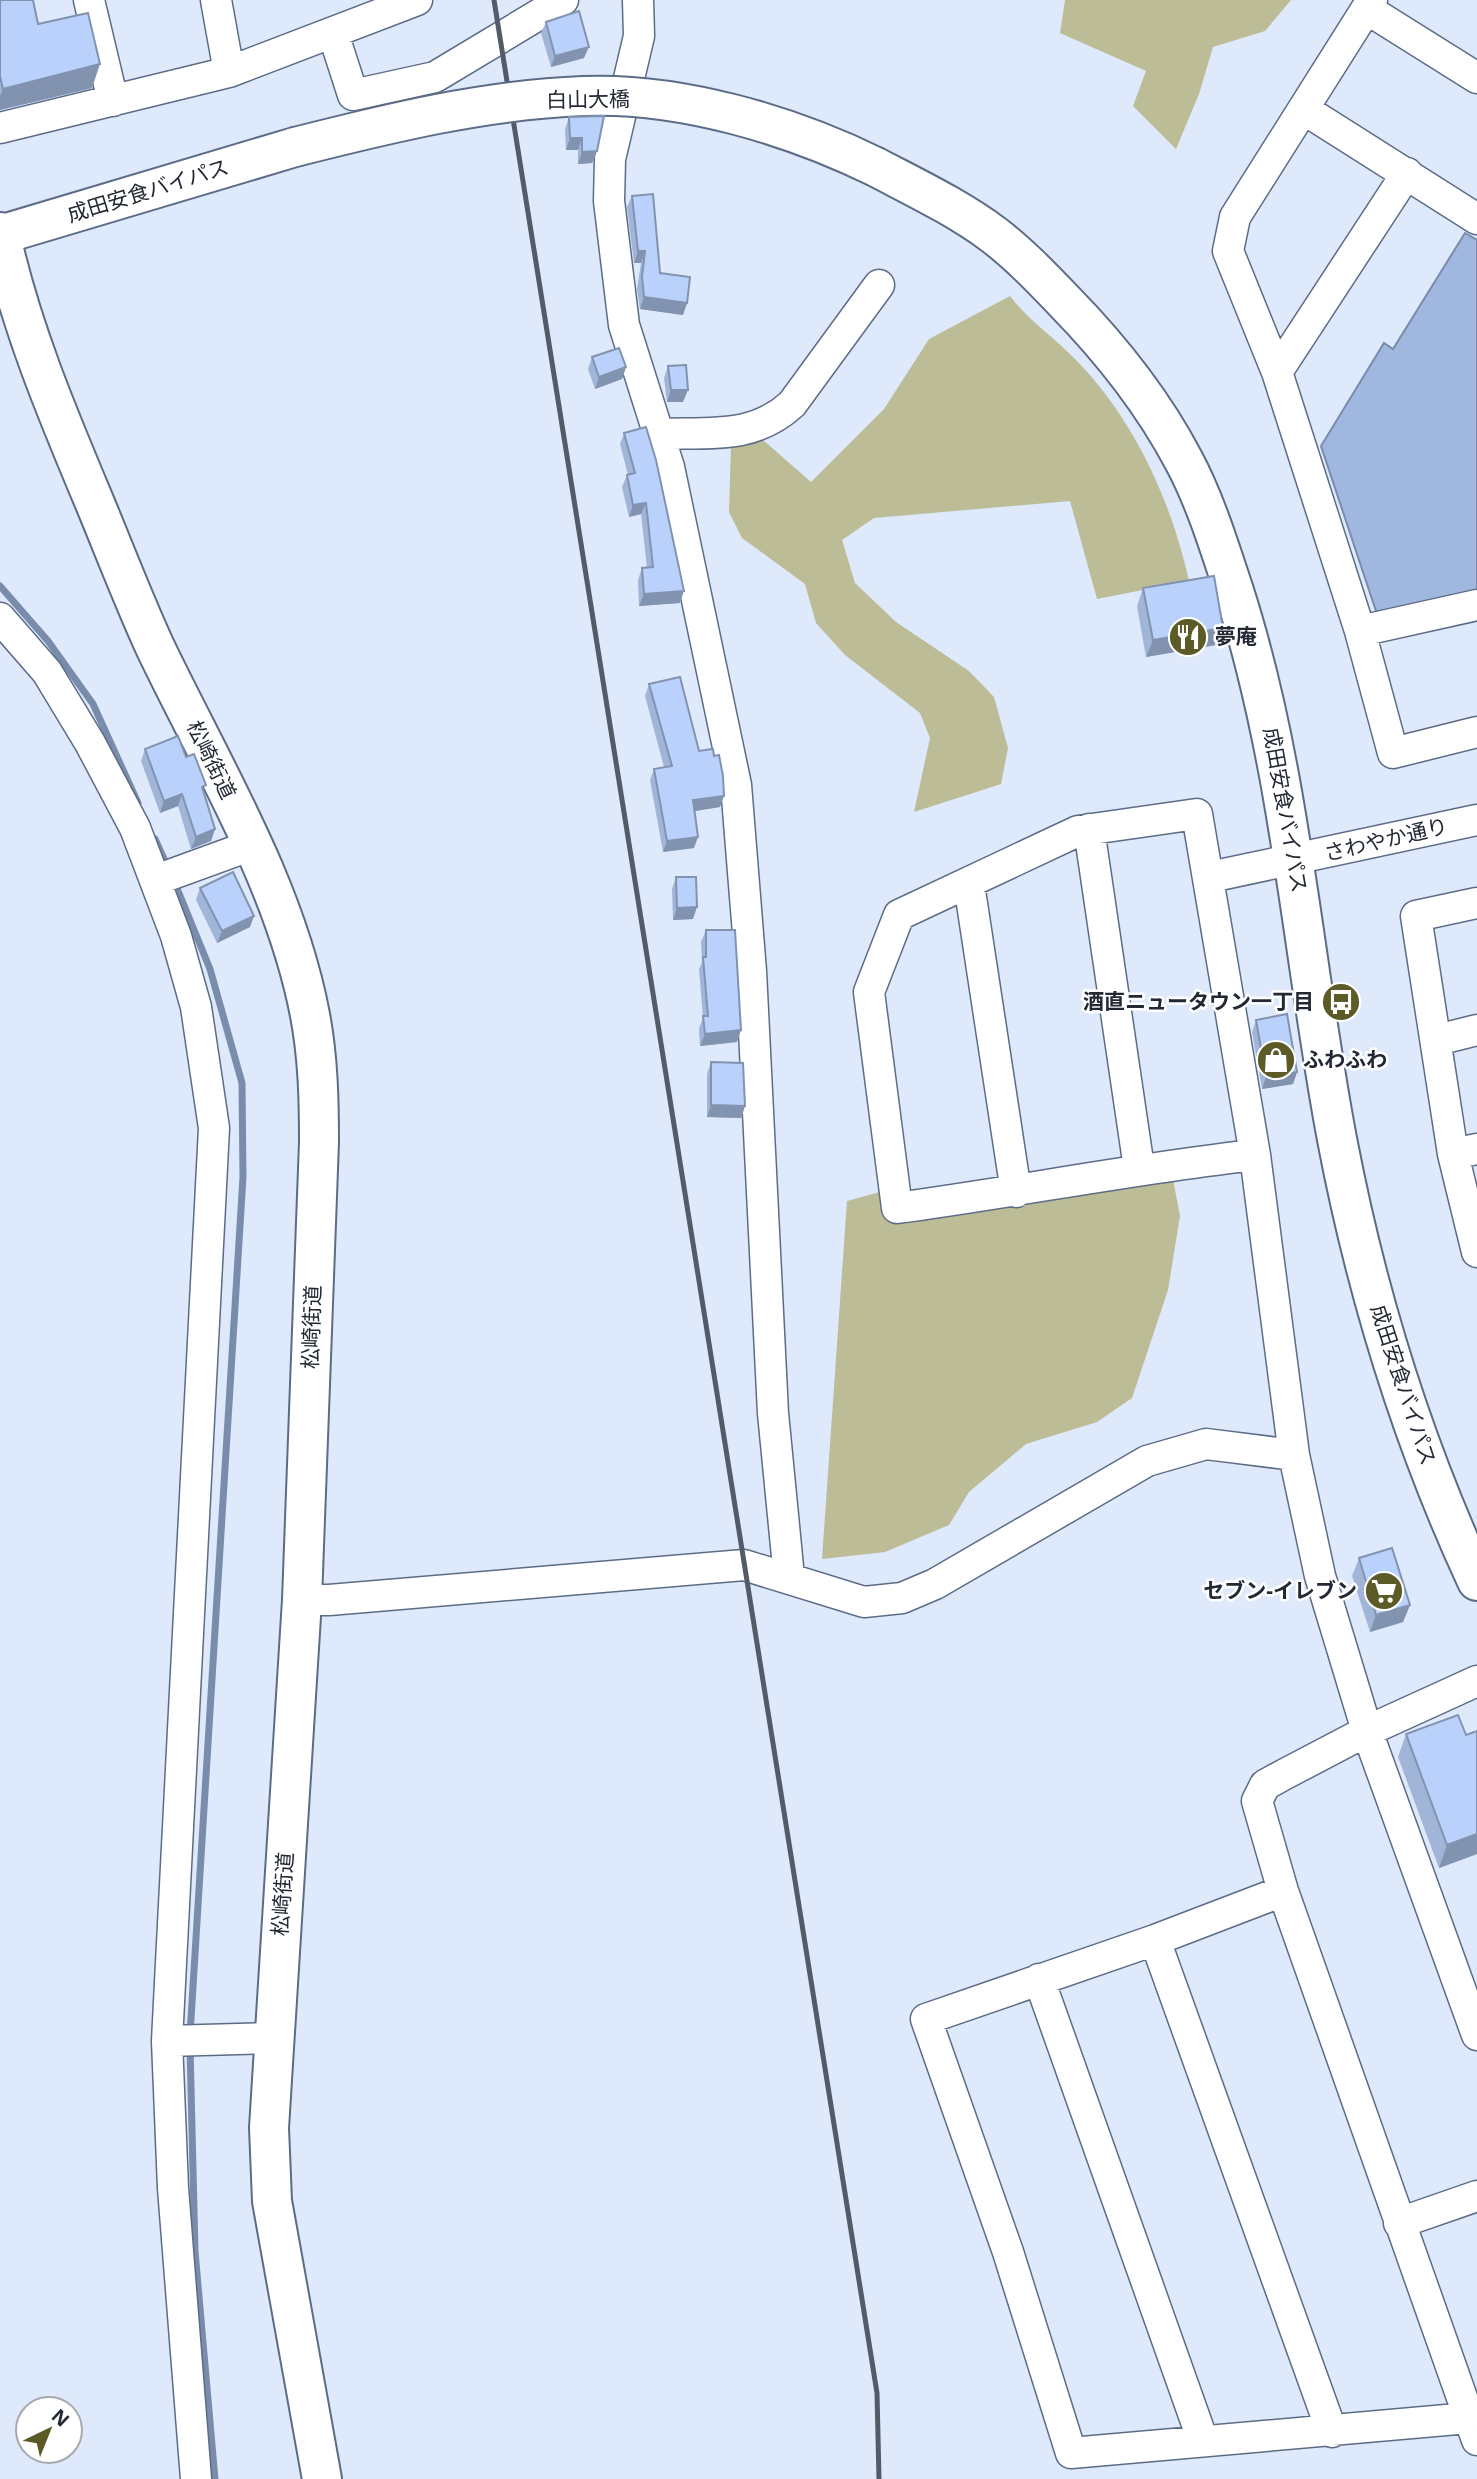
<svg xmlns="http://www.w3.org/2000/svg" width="1477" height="2479" font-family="'Noto Sans','Noto Sans JP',sans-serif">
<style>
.green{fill:#bcbc96}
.water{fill:#a0b7df;stroke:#7a8cac;stroke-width:2}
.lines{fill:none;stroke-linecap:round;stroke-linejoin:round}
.stream{stroke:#7a8cac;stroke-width:7}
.minor-casing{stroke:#5c6c87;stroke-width:33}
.major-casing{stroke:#5c6c87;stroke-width:42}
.minor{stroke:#fff;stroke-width:30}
.major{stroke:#fff;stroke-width:38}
.rail{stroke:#535a68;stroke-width:5}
.major-bridge-casing{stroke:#5c6c87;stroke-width:42;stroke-linecap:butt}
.major-bridge{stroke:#fff;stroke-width:38}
.wall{fill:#a0b5d8}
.shaded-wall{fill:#8293b0}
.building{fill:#bad2fb;stroke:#8293b0;stroke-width:2}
.labels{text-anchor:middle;stroke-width:5;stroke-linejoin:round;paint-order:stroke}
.street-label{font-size:21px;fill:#222834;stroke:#fff}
.poi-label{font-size:21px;font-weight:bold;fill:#222834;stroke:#fff;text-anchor:start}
</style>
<rect width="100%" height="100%" fill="#dee9fc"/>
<!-- green -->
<path class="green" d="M 1065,0 L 1291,0 L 1265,31 L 1213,47 L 1199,94 L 1176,149 L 1133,106 L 1146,71 L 1060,33 Z
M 1010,296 C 1029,321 1054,337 1075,359 C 1134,419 1171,500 1189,581 L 1097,599 L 1070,501 L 874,518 L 842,540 L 855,583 L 896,622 L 969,671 L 994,697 L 1008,748 L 1001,784 L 914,812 L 930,738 L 920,713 L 845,655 L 816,623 L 805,584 L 742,538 L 729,512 L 731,445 L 763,440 L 811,482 L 884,409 L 929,339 Z
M 1172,1174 L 1180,1216 L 1168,1290 L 1132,1398 L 1097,1422 L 1026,1444 L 969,1492 L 949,1525 L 885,1552 L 822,1559 L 847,1201 L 887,1190 L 889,1221 Z"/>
<!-- water -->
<path class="water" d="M 1465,233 L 1477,240 L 1477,591 L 1377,614 L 1321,446 L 1384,343 L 1393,349 Z"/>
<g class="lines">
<!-- stream -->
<path class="stream" d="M 0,586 L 48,641 L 93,704 L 138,803
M 155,839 L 169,870
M 174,881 L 210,969 L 242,1083 L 243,1177 L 190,2035
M 190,2047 L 195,2251 L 215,2479"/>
<!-- minor casing -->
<g class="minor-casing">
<path id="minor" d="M 89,0 L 113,101
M 216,0 L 229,72
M 638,0 L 639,36 L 610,159 L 609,201 L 624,325 L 669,467 L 736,785 L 751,971 L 773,1413 L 789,1577
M 1372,0 L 1235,217 L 1228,251 L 1277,372 L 1360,631 L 1393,753 L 1477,732
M 1367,9 L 1477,78
M 333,33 L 353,95 L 435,77 L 563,0
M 1305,110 L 1477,219
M 0,128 L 229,72 L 417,0
M 1277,372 L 1407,173
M 658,434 C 709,432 753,440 792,404 L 879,285
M 0,618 L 47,672 L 90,743 L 135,828 L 176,936 L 196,1007 L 214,1128 L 167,2041 L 173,2188 L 196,2479
M 1360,631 L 1477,605
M 1197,814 L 1255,1155 C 1135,1168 1017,1192 897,1208 L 869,992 L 899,915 L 1078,831 Z
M 1089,829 L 1139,1168
M 1210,877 L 1477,820
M 156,880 L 252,845
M 969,884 L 1016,1192
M 1477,903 L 1416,916 L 1453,1154 L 1477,1252
M 1437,1040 L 1477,1030
M 1453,1154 L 1477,1149
M 1255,1155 L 1294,1455 L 1320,1576 L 1367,1731 L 1477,2035
M 302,1600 L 329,1600 L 744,1565 L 864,1602 L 902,1598 L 935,1584 L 1147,1461 L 1206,1444 L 1294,1455
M 1477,1681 L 1367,1731 L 1285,1774 L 1265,1785 L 1257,1801 L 1283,1891 L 1477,2440
M 1283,1891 L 1155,1940 L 926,2019 L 1008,2252 L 1071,2453 L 1469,2418
M 1155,1940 L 1332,2432
M 1039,1979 L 1203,2441
M 167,2041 L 274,2038
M 1399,2223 L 1477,2196"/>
</g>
<!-- major casing -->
<g class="major-casing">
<path id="major" d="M 876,167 C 916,188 958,208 994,235 C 1019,254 1042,278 1064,301 C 1110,348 1153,402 1184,461 C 1205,500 1219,546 1233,588 C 1291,767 1302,955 1337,1139 C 1366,1291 1412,1441 1477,1581
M 0,232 C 20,325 57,413 94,501 C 114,549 133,599 155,647 C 212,766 285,884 310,1015 C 318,1057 319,1099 319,1142 L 302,1600 L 269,2128 L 272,2201 L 322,2479
M 0,235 L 295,147"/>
</g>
<!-- minor -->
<use href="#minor" class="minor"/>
<!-- major -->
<use href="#major" class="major"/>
<!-- rail -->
<path class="rail" d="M 494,0 L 877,2393 L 879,2479"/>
<!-- major-bridge casing -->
<g class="major-bridge-casing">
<path id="major-bridge" d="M 295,147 C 390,123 484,100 583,96 C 680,92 790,125 876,167"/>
</g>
<!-- major-bridge -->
<use href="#major-bridge" class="major-bridge"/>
</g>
<!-- wall -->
<path class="wall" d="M 0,0 L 38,24 L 92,88 L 0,110 Z
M 546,22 L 584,58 L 551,67 L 541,33 Z
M 569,117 L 597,151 L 592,163 L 578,164 L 578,150 L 566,150 L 565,129 Z
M 632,196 L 660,273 L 683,315 L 640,309 L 637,289 L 641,263 L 634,263 L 627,207 Z
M 592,357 L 626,367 L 622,379 L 595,389 L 588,369 Z
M 668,366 L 683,402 L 667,402 L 664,378 Z
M 624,433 L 680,603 L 639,606 L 638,580 L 642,568 L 647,568 L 641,514 L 629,517 L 622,487 L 627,475 L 628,475 L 620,444 Z
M 1143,588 L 1216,645 L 1146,657 L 1137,606 Z
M 649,684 L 699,751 L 720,807 L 695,811 L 694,848 L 663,852 L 650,780 L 654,769 L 664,767 L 645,696 Z
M 145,749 L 204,792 L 215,829 L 211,841 L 191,849 L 178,806 L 160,813 L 141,761 Z
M 676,877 L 693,919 L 673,920 L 672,889 Z
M 200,888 L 250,927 L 217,943 L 196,900 Z
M 706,930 L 737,1042 L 700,1046 L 699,1028 L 703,1018 L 699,969 L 702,962 L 701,942 Z
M 1256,1020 L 1297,1072 L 1293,1084 L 1262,1089 L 1252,1032 Z
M 711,1062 L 745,1106 L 741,1118 L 707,1117 L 707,1074 Z
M 1359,1558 L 1410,1605 L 1403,1622 L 1370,1632 L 1352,1576 Z
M 1406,1734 L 1477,1854 L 1439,1868 L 1398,1757 Z"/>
<!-- shaded-wall -->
<path class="shaded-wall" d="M 589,47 L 584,58 L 551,67 L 555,56 Z
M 100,64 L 92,88 L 0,110 L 0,96 L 3,89 Z
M 570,138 L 582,138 L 578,150 L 566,150 Z
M 597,151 L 592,163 L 578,164 L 582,152 Z
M 638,251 L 645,251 L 641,263 L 634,263 Z
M 644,297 L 687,303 L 683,315 L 640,309 Z
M 626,367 L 622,379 L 595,389 L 599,377 Z
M 671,390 L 688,390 L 683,402 L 667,402 Z
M 646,503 L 641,514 L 629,517 L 633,505 Z
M 684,591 L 680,603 L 639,606 L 644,594 Z
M 1223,628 L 1216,645 L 1146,657 L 1153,640 Z
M 182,794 L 178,806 L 160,813 L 164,801 Z
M 724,796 L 720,807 L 689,812 L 693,800 Z
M 215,829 L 211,841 L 191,849 L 196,837 Z
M 698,837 L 694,848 L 663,852 L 667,841 Z
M 697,907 L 693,919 L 673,920 L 677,908 Z
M 254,916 L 250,927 L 217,943 L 222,931 Z
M 741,1030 L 737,1042 L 700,1046 L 705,1034 Z
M 1297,1072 L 1293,1084 L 1262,1089 L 1266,1077 Z
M 711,1105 L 745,1106 L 741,1118 L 707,1117 Z
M 1410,1605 L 1403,1622 L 1370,1632 L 1376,1615 Z
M 1477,1834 L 1477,1854 L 1439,1868 L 1447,1845 Z"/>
<!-- building -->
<path class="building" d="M 0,0 L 33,0 L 38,24 L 88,13 L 100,64 L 3,89 L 0,76 Z
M 579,11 L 589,47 L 555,56 L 546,22 Z
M 604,116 L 597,151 L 582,152 L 582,138 L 570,138 L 569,117 Z
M 653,194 L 660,273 L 690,277 L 687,303 L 644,297 L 642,277 L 645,251 L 638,251 L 632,196 Z
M 619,348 L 626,367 L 599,377 L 592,357 Z
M 686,365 L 688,390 L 671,390 L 668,366 Z
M 646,427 L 656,460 L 684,591 L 644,594 L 642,568 L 653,567 L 646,503 L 633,505 L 627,475 L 635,473 L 624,433 Z
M 1214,576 L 1223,628 L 1153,640 L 1143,588 Z
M 680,677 L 699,751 L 713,749 L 714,756 L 719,755 L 723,776 L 724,796 L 693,800 L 698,837 L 667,841 L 654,769 L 672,766 L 649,684 Z
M 178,736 L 186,757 L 194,754 L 206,785 L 202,787 L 215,829 L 196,837 L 182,794 L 164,801 L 145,749 Z
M 233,872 L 254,916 L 222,931 L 200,888 Z
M 676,877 L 696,877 L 697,907 L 677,908 Z
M 706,930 L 735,930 L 741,1030 L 705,1034 L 703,1016 L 708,1016 L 703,957 L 706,957 Z
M 1287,1014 L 1297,1072 L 1266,1077 L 1256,1020 Z
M 711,1062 L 743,1063 L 745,1106 L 711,1105 Z
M 1392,1548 L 1410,1605 L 1376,1615 L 1359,1558 Z
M 1458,1715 L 1466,1735 L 1477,1731 L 1477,1834 L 1447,1845 L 1406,1734 Z"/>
<!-- icons -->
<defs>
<g id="restaurant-disc" transform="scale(2.0125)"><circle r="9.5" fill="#5c5b27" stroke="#fff"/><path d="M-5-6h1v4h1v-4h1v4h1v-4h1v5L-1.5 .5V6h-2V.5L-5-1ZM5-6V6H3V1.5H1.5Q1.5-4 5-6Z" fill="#fff"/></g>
<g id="bus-disc" transform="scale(2.0125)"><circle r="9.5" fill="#5c5b27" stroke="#fff"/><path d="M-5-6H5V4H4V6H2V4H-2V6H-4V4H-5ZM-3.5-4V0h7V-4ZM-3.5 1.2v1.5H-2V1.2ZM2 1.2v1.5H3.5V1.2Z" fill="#fff"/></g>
<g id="shop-disc" transform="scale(2.0125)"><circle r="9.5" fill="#5c5b27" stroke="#fff"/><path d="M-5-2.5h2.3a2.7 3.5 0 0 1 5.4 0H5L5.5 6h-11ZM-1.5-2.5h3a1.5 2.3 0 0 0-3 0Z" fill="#fff"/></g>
<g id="supermarket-disc" transform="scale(2.0125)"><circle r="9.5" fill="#5c5b27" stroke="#fff"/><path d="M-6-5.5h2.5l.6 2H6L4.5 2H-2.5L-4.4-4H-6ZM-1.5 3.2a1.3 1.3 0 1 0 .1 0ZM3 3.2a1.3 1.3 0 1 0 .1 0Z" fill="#fff"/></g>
</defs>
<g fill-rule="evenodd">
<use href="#restaurant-disc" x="1188" y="637"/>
<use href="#bus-disc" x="1341" y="1002"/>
<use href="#shop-disc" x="1276" y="1060"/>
<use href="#supermarket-disc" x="1384" y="1591"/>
</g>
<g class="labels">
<!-- street labels -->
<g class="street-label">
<text transform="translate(588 100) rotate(-1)" y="7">白山大橋</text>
<text transform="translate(148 191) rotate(-17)" y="7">成田安食バイパス</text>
<text transform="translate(211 760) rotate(64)" y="7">松崎街道</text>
<text transform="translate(1285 810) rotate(80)" y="7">成田安食バイパス</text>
<text transform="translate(1386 840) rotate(-13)" y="7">さわやか通り</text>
<text transform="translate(312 1327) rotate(-88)" y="7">松崎街道</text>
<text transform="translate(1403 1385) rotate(72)" y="7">成田安食バイパス</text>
<text transform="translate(283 1894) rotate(-86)" y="7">松崎街道</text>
</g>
<!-- poi labels -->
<g class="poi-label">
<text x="1215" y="644">夢庵</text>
<text x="1314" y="1009" text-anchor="end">酒直ニュータウン一丁目</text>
<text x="1303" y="1067">ふわふわ</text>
<text x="1357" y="1598" text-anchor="end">セブン-イレブン</text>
</g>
</g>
<!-- north arrow -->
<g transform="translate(49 2430) rotate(43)"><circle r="33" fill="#ffffff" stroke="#a7a9ae" stroke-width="2"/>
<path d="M0-5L12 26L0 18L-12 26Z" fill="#5c5b27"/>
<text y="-10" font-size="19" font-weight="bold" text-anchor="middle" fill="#222834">N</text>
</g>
</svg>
